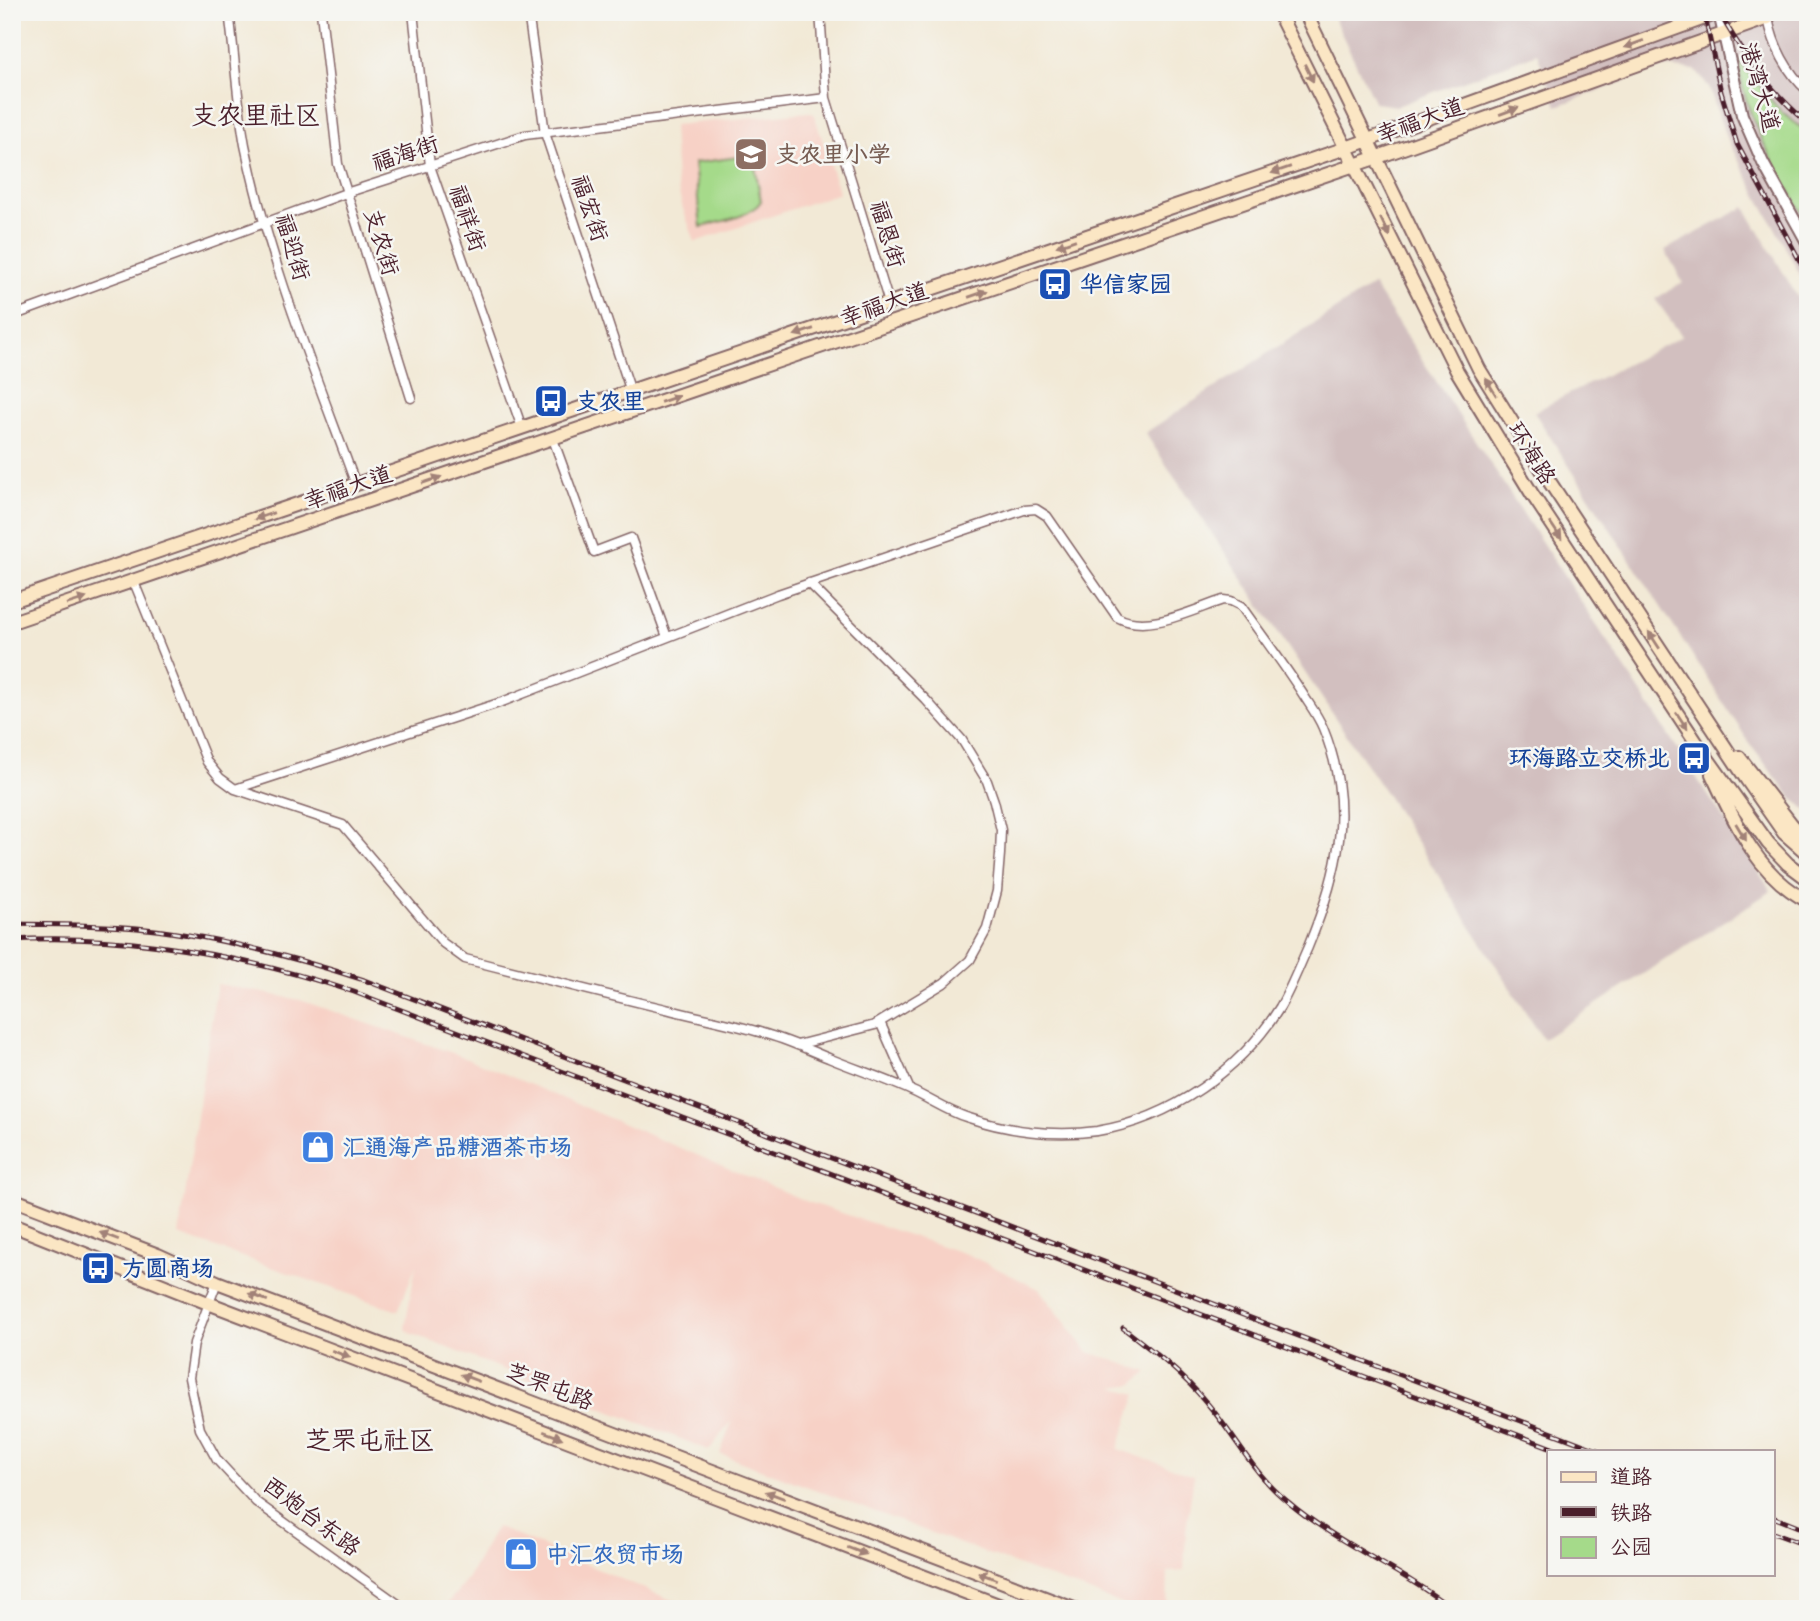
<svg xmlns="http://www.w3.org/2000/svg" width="1820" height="1621" font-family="Sriracha,'LXGW WenKai TC',sans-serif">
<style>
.built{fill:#f7d1c6}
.industrial{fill:#d2bfbf}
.green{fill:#a5da8a;stroke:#787c5a;stroke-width:2}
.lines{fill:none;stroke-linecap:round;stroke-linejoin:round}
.minor-casing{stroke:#856667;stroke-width:11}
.tertiary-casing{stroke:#856667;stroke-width:14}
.secondary-casing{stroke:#856667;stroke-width:16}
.minor{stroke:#fff;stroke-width:8}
.tertiary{stroke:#fff;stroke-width:10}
.secondary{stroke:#fbe6c4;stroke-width:12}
.rail-casing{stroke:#4a1f2b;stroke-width:5}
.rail{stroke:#f6f6f2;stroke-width:2.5;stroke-dasharray:8;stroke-linecap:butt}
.oneway{fill:#a28278}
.labels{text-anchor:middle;stroke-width:5;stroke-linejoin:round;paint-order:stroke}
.street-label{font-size:23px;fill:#4a1f2b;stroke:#f6f6f2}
.education-label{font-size:23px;font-weight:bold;fill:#785e54;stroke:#f6f6f2;text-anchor:start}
.transit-label{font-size:23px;font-weight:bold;fill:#164399;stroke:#f6f6f2;text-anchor:start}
.shop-label{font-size:23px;font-weight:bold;fill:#366cbe;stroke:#f6f6f2;text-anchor:start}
.quarter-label{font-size:26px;fill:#4a1f2b;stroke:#f6f6f2}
</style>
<rect width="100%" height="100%" fill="#f6f6f2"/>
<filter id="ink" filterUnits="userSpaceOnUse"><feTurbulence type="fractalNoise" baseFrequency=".0143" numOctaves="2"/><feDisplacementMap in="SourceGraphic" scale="14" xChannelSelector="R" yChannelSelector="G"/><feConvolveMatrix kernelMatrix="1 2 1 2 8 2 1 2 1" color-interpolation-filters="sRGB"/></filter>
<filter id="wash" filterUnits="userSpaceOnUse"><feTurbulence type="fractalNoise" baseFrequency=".00686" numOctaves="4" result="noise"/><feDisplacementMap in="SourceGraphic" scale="28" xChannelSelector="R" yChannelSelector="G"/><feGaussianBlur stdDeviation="1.57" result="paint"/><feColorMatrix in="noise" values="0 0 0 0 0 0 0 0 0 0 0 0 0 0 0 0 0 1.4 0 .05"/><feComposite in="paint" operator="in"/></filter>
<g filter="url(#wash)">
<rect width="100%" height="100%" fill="#f2e9d6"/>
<!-- built -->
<path class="built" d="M 810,112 L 814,114 L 839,193 L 695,242 L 683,209 L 676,182 L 673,125 Z
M 217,984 L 300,1000 L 467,1058 L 808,1202 L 969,1255 L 1039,1289 L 1088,1352 L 1148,1372 L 1134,1384 L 1114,1387 L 1137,1394 L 1118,1449 L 1194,1476 L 1186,1530 L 1184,1571 L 1168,1572 L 1167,1609 L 1135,1609 L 720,1454 L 732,1421 L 709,1450 L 410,1333 L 405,1328 L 416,1265 L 398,1311 L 179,1235 Z
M 496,1527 L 669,1599 L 701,1609 L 443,1609 L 466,1581 Z"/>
<!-- industrial -->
<path class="industrial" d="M 1331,12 L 1808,12 L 1808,289 L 1726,137 L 1709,87 L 1695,70 L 1663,67 L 1557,106 L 1537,53 L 1397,106 L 1375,103 Z
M 1745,207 L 1808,315 L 1808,811 L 1792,798 L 1752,747 L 1534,412 L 1682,336 L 1655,299 L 1683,282 L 1665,250 Z
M 1373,285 L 1771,891 L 1543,1039 L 1390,800 L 1145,433 Z"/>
<!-- green -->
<path class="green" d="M 1739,61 L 1781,112 L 1808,133 L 1808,223 C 1783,181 1740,111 1739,61 Z
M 753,155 L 761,201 C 750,218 720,221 701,227 L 694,163 Z"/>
</g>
<g filter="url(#ink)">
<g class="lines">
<!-- minor casing -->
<g class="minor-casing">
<path id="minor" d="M 229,12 C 235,56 237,102 245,145 C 269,262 315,373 356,485
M 321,12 L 338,164 L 411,398
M 413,12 L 430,166 L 522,428
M 528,12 L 545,133 L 637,410
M 820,12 L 826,98 L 889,303
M 1768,18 C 1773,45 1787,73 1808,91
M 12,316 L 346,193 L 525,135 L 826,98
M 553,439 L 594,552 L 631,538 L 667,637
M 134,582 L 207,762 L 220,778 L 235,789 L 343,825 L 443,943 L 465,959 C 532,976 599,993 666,1009 C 700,1018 735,1024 769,1035 C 790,1041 811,1051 831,1059 C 858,1070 886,1079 912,1091 C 930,1099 947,1111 966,1117 C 1007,1131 1054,1137 1097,1131 C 1171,1119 1241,1070 1280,1007 C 1291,988 1299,967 1308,947 C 1339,872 1355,806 1323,728 C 1319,718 1312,708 1306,699 C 1286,667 1263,637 1241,606 L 1231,601 L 1223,600 C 1192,610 1147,634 1117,617 L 1047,516 L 1036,509 L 1024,510 L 778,594 L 502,702 L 235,789
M 880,1022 L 910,1090
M 797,1045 L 875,1025 L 944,983 L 970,960 L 987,929 L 997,891 L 1000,854 L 1001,830 L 994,801 L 987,781 L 962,740 L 926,700 L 809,583
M 217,1282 L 194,1343 L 189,1378 L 200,1429 L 217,1460 L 256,1502 L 405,1609"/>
</g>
<!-- tertiary casing -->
<g class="tertiary-casing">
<path id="tertiary" d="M 1719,13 L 1742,115 L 1763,163 L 1808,244"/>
</g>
<!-- secondary casing -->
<g class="secondary-casing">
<path id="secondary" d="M 1278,12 L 1457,371 L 1532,494 L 1700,748 L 1768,843 L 1788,864 L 1808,879
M 1305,12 L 1479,369 L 1549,481 L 1747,780 L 1784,833 L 1808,854
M 12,601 L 1346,148 L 1721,12
M 12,622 L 1375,158 L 1768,18
M 1739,757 L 1792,825 L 1808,841
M 1712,774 C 1735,823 1758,876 1808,901
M 12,1199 L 158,1255 L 217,1282 L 1074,1609
M 12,1225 L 208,1303 L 1009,1609"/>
</g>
<!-- minor -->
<use href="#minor" class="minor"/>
<!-- tertiary -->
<use href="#tertiary" class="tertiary"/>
<!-- secondary -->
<use href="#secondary" class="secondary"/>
<!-- rail casing -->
<g class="rail-casing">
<path id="rail" d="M 1704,12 L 1721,92 L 1737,144 L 1808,276
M 1719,12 C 1742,54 1771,92 1808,123
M 12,924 C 57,925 101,924 146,929 C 220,937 293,957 364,980 L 1600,1451
M 12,940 C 128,933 245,956 354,992 L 1560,1451
M 1123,1328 C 1152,1350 1182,1373 1206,1402 C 1234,1434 1253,1474 1287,1501 C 1337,1544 1400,1568 1452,1609
M 1773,1517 L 1808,1531
M 1773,1533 L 1808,1546"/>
</g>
<!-- rail -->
<use href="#rail" class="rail"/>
</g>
<!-- one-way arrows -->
<defs><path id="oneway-solid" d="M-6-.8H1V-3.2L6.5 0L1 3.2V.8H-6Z" transform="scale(1.75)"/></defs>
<g class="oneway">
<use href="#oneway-solid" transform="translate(1634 44) rotate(160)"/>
<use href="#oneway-solid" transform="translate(1309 73) rotate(64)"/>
<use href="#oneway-solid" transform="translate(1509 111) rotate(-20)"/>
<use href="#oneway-solid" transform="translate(1281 170) rotate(161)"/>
<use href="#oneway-solid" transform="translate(1385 227) rotate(64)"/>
<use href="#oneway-solid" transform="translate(1066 243) rotate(161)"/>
<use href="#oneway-solid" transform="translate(978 294) rotate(-19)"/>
<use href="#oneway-solid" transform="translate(804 332) rotate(161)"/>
<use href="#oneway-solid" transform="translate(1491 387) rotate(-122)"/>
<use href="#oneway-solid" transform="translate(670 399) rotate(-19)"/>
<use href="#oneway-solid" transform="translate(432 480) rotate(-19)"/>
<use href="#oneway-solid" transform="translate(264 516) rotate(161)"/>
<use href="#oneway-solid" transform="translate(1556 531) rotate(56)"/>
<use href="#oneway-solid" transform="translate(77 601) rotate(-18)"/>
<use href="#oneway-solid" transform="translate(1654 640) rotate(-123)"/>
<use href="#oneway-solid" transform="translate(1682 721) rotate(56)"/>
<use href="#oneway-solid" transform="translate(1741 832) rotate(59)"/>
<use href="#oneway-solid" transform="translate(109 1236) rotate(-159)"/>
<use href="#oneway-solid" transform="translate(258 1297) rotate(-159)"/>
<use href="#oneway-solid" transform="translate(341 1354) rotate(21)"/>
<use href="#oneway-solid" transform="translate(470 1378) rotate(-159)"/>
<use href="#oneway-solid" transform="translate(553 1435) rotate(21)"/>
<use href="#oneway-solid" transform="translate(775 1495) rotate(-159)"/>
<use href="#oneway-solid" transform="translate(857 1551) rotate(21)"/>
<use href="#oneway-solid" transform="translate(987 1576) rotate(-159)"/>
</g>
</g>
<!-- icons -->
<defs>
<g id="school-square" transform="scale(1.75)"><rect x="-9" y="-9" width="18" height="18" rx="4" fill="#8d6e63" stroke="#f6f6f2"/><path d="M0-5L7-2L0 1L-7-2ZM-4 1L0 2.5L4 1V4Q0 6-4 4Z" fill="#fff"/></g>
<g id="bus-square" transform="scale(1.75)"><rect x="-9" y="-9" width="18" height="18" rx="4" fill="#1a4fb4" stroke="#f6f6f2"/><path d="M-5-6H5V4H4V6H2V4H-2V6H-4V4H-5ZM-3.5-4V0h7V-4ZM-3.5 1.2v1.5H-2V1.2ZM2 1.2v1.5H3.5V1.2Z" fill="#fff"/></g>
<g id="shop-square" transform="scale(1.75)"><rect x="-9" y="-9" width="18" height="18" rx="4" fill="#3f7fe0" stroke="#f6f6f2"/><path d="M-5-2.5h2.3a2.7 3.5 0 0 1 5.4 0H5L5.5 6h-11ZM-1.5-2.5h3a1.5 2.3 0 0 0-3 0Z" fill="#fff"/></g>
</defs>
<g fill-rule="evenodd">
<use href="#school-square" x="751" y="154"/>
<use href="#bus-square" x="1055" y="284"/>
<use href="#bus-square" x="551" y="401"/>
<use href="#bus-square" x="1694" y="758"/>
<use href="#shop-square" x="318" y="1147"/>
<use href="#bus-square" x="98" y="1268"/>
<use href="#shop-square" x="521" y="1554"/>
</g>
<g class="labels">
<!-- street labels -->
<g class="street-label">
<text transform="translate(1760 87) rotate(74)" y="8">港湾大道</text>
<text transform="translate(1420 120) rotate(-20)" y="8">幸福大道</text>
<text transform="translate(405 153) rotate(-18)" y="8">福海街</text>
<text transform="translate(590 208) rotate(71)" y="8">福宏街</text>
<text transform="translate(468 218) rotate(71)" y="8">福祥街</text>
<text transform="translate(888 234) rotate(73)" y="8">福恩街</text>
<text transform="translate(382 242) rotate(73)" y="8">支农街</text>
<text transform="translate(293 247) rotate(73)" y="8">福迎街</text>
<text transform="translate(884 304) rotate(-19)" y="8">幸福大道</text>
<text transform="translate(1532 453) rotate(58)" y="8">环海路</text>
<text transform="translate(348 487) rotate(-19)" y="8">幸福大道</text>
<text transform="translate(550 1386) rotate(21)" y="8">芝罘屯路</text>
<text transform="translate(312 1516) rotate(37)" y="8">西炮台东路</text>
</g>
<!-- education labels -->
<g class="education-label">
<text x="776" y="162">支农里小学</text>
</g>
<!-- transit labels -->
<g class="transit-label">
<text x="1080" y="292">华信家园</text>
<text x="576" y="409">支农里</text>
<text x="1670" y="766" text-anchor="end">环海路立交桥北</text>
<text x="122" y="1276">方圆商场</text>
</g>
<!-- shop labels -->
<g class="shop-label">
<text x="342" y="1155">汇通海产品糖酒茶市场</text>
<text x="546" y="1562">中汇农贸市场</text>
</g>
<!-- quarter labels -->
<g class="quarter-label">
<text x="256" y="124">支农里社区</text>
<text x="370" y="1449">芝罘屯社区</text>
</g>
</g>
<!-- margin -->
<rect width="1820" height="1621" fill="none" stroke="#f6f6f2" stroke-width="42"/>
<!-- legend -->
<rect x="1547" y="1450" width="228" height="126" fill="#f6f6f2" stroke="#b1a0a2" stroke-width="2"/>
<rect x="1561" y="1472" width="35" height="10" fill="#fbe6c4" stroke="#b1a0a2" stroke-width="2"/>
<text x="1610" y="1484" font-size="21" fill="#4a1f2b">道路</text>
<rect x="1561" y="1507" width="35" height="10" fill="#4a1f2b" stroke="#b1a0a2" stroke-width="2"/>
<text x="1610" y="1520" font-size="21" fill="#4a1f2b">铁路</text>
<rect x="1561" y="1537" width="35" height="21" fill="#a5da8a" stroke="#b1a0a2" stroke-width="2"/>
<text x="1610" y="1554" font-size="21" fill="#4a1f2b">公园</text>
</svg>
